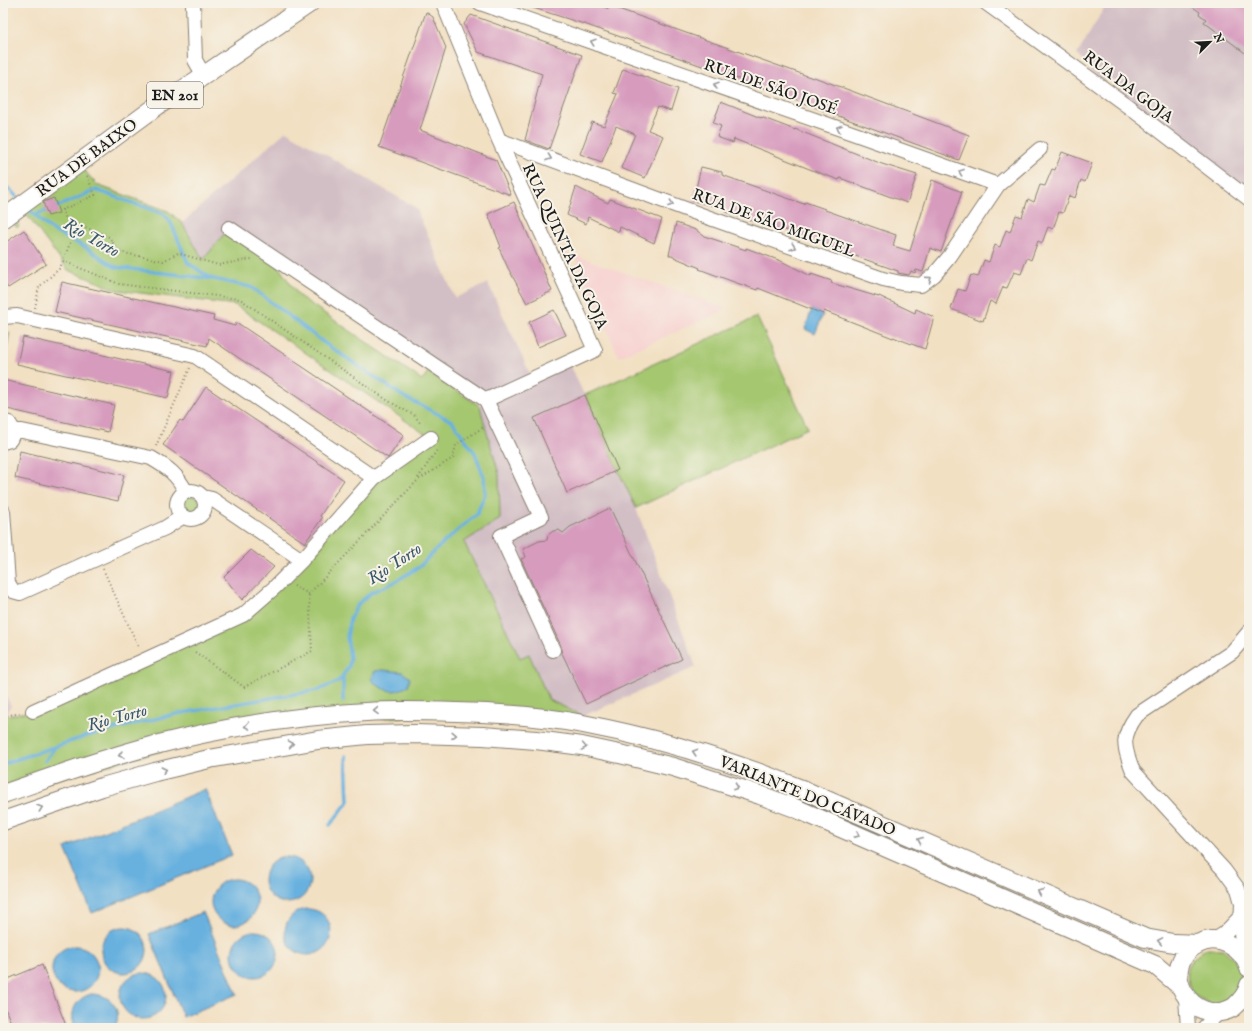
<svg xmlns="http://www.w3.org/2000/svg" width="1252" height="1031" font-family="'IM FELL English',serif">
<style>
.built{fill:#f7d0cf}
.industrial{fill:#d2bec5}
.green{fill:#a5c770;stroke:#607246}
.water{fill:#67b1df;stroke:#42667e}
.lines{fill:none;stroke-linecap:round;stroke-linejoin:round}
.stream{stroke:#67b1df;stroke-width:3.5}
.building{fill:#d79bbe}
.minor-casing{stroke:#877e70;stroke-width:16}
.major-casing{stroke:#877e70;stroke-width:20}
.path{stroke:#877e70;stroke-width:2;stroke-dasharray:1 3;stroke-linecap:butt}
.minor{stroke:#fff;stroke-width:14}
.major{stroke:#fff;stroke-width:18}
.oneway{stroke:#999}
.labels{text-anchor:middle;stroke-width:4;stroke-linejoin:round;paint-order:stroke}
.shield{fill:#f7f3e8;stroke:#5e5c59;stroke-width:1}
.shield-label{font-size:15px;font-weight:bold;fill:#1c1c1c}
.street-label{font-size:16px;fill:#1c1c1c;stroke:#f7f3e8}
.water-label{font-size:17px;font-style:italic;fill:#3a586a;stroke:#f7f3e8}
</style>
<rect width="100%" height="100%" fill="#f7f3e8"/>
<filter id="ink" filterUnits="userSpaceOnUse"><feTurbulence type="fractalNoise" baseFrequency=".025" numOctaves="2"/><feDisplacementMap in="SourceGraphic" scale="8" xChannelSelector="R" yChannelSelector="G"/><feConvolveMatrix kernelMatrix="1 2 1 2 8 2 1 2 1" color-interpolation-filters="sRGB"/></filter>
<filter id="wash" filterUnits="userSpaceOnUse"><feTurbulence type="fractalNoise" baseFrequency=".012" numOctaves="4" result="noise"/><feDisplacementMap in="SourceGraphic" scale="16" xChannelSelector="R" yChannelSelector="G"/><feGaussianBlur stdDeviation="0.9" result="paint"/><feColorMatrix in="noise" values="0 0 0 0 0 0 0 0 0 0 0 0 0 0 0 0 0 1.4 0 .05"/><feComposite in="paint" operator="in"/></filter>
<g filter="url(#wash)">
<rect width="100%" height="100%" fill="#f2e0c3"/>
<!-- built -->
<path class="built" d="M 574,255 L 727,309 L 619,357 Z"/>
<!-- industrial -->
<path class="industrial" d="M 1107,3 L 1249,3 L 1249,192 L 1120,94 L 1121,86 L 1111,79 L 1104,81 L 1088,70 L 1089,64 L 1077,55 Z
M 286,131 L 416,208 L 455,298 L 488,283 L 532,378 L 569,362 L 636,508 L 696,667 L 583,716 L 549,700 L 529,654 L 520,658 L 464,542 L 485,426 L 480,406 L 486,400 L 229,228 L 203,261 L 182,223 Z
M 3,688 L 11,706 L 7,714 L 3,716 Z"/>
<!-- green -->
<path class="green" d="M 78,163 L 97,185 L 168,211 L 182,223 L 203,260 L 229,228 L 271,256 L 299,296 L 422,380 L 428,372 L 480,406 L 485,426 L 499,474 L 500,519 L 464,542 L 520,658 L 529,654 L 549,700 L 583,716 L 488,713 L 260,724 L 3,794 L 3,716 L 33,711 L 243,615 L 374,478 L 431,438 L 235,305 L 117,290 L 68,270 L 26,214 L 16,221 L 19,226 L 17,228 L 7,216 Z
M 757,317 L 808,428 L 636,508 L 618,470 L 585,395 Z
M 10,332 L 5,357 L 3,357 L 3,336 Z
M181 506a10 10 0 1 1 20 0a10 10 0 1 1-20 0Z
M 1205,949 L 1223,949 L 1242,967 L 1244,976 L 1242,985 L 1232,1000 L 1215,1006 L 1191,994 C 1186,967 1181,967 1205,949 Z"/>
<!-- water -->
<path class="water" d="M 812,309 L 823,314 L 815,334 L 805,329 Z
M 383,670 L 402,672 L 410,678 L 408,686 C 391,695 385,691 371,680 L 375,671 Z
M 205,789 L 232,855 L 92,913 L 65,848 Z
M264 880a23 23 0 1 1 46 0a23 23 0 1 1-46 0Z
M211 902a23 23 0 1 1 46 0a23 23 0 1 1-46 0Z
M285 932a23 23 0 1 1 46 0a23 23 0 1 1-46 0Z
M 203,912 L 237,994 L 183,1017 L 149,934 Z
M101 950a23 23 0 1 1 46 0a23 23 0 1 1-46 0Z
M232 954a23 23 0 1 1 46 0a23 23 0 1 1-46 0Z
M52 969a23 23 0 1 1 46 0a23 23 0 1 1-46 0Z
M120 996a23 23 0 1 1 46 0a23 23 0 1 1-46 0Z
M 91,994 C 111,994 123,1009 115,1028 L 75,1028 C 69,1012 75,999 91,994 Z"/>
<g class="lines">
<!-- stream -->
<path class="stream" d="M 3,185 L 9,189 L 20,200
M 35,215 L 59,206 L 96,190 L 164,214 L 171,223 L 188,263 L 212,279
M 343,676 L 343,701
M 45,761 L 55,747
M 3,764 L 87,736 L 126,726 L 176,714 L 319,690 L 333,684 L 340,680 L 349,666 L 350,658 L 347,637 L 350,618 L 359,603 L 372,592 L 393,583 L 419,567 L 443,543 L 477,514 L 485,494 L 484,477 L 475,453 L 452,421 L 404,397 L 323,342 L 251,287 L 213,279 L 115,267 L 85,247 L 55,232 L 42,222 L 27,207
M 330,825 L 348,802 L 346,756"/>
</g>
<g id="blocks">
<!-- building -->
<path class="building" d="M 524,3 L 594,3 L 609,9 L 610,6 L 813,78 L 814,77 L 969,135 L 959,160 L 803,103 L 803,102 L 587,25 L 524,5 Z
M 1187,3 L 1249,3 L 1249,56 L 1204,22 L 1206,19 L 1199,14 L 1200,12 Z
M 426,12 L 433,17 L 446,48 L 420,130 L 496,160 L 511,195 L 379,147 Z
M 471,15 L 582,55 L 549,149 L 525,140 L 542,74 L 478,52 L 464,24 Z
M 623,69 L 678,89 L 671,111 L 658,107 L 648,130 L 663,136 L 645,178 L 621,168 L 635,134 L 616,126 L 602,162 L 580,154 L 592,122 L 604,126 L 618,94 L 614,93 Z
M 721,102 L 761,118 L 761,117 L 795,130 L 795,129 L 882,164 L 917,175 L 907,203 L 840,178 L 839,180 L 817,172 L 734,139 L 733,143 L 717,137 L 721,126 L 713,123 Z
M 1062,152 L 1092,163 L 1085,182 L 1081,180 L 1075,198 L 1069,196 L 1063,213 L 1059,212 L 1053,229 L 1048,227 L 1042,243 L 1038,241 L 1031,260 L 1027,258 L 1021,274 L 1014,272 L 1007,288 L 1003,287 L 996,304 L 990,301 L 983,321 L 951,309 L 958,289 L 965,291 L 971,275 L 978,277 L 984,260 L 989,262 L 995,245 L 1000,247 L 1006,230 L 1010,232 L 1016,215 L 1022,217 L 1028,199 L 1034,202 L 1040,185 L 1045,186 L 1052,169 L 1055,170 Z
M 701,167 L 722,172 L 722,175 L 804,204 L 805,202 L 825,209 L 825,210 L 896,235 L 893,246 L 910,251 L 932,180 L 962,192 L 941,252 L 930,248 L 923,272 L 916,270 L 915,273 L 911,271 L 909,275 L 898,273 L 898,271 L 830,247 L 831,245 L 782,229 L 781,231 L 726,212 L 727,209 L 693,201 Z
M 576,187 L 608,203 L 610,199 L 662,219 L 654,243 L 620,227 L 619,232 L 588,217 L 586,224 L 567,215 Z
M 54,198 L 59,213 L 48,216 L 43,202 Z
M 514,202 L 552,291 L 527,303 L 508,268 L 499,248 L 501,247 L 488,214 Z
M 676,223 L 696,230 L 704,236 L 746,250 L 746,248 L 781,261 L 811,276 L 811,274 L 832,281 L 831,283 L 879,297 L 879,296 L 915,313 L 916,309 L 934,317 L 925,349 L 893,337 L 893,338 L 824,311 L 823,314 L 758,288 L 757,290 L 734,282 L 699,269 L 700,268 L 669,255 Z
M 24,230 L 46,264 L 8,288 L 3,281 L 3,244 Z
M 62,282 L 214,316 L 213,320 L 235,326 L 236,322 L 404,435 L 388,458 L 209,338 L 207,346 L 55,312 Z
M 554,310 L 566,335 L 538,347 L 529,322 Z
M 23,337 L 174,371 L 168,398 L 17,364 Z
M 3,380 L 114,405 L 108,432 L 7,409 L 8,404 L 3,404 Z
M 206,387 L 344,480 L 320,516 L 322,518 L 305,543 L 163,445 L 180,420 L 183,422 Z
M 585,395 L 618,470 L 567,493 L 534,418 Z
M 20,451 L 124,475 L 118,501 L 15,478 Z
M 610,508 L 682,659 L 586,704 L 561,651 L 561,646 L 521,559 L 526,557 L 523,549 L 539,541 L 547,540 L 548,535 L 553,531 L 559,530 L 563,533 L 570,527 Z
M 251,550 L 274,567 L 242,600 L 224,577 Z
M 42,965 L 67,1028 L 13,1028 L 3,1003 L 3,981 Z"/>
</g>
</g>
<g filter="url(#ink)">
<use href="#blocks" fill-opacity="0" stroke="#877e70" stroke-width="1"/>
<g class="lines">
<!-- minor casing -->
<g class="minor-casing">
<path id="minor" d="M 193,3 L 195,60 L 204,76
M 480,3 L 855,134 L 998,185
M 986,3 L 1129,107 L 1249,199
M 499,140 L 707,217 L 883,279 L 901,283 L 921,285 L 934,275 L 950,256 L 998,185 L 1040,149
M 229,228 L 486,400 L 595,350 L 499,140 L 443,3
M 3,317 L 17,316 L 195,356 L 374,478
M 486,400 L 541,517 L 501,536 L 553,650
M 3,422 L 9,423 L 14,431 L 10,440 L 3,442
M 14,431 L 22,431 L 151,458 C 168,468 177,474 186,492
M177 505a14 14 0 1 1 28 0a14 14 0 1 1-28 0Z
M 203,497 L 212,499 L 302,560
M 3,511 L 8,583 L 13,591 L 20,593 L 165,528 L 182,517
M 33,711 L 243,615 L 274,588 L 302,560 L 374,478 L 431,438
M 1213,941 L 1224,934 L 1242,915
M 1242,954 L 1241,928 L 1242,903 L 1238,889 L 1224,870 L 1133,771 C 1123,746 1121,737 1137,715 L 1232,652 L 1249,632
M 1186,998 L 1188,1028
M 1204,1028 L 1219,1012"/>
</g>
<!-- major casing -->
<g class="major-casing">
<path id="major" d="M 3,219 L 157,106 L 184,89 L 310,3
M 3,794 C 52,777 101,759 151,746 C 221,728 294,716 366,712 C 396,710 426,711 456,712 C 499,713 541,716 583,724 C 657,738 729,760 799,788 L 1145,938 L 1173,943 L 1199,944
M 3,821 L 102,787 L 155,772 L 209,759 L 318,740 L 367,735 L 415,734 L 483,736 L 536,740 L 582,746 L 624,755 L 673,767 L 760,795 L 795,808 L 1141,959 L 1155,965 L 1180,986
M 1249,968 C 1242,948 1219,933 1198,944 C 1154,967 1193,1031 1234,1007 C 1241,1001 1247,994 1249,985"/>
</g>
<!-- path -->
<path class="path" d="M 87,176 L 95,195 L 62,210 L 66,219 L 109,237 L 119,252 L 163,261 L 178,253 L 218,265 L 252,259
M 63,261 L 119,284 L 240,299 L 387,400 L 415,416 L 421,424
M 35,308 L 39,287 L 60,268 L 78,224
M 156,446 L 190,368
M 418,478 L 437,450
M 103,569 L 139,648
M 294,586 L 309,594 L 418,480 L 453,458 L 456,445 L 485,426
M 195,652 L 244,687 L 312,651 L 309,594
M 3,716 L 22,713"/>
<!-- minor -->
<use href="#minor" class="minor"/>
<!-- major -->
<use href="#major" class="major"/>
</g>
<!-- one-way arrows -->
<defs><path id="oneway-chevron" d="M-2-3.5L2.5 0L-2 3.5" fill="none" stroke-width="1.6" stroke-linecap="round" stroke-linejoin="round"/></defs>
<g class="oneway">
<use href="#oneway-chevron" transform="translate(593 42) rotate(-161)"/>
<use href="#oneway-chevron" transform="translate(716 85) rotate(-161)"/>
<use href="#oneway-chevron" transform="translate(839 128) rotate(-161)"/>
<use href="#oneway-chevron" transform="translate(549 158) rotate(20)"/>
<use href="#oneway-chevron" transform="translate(961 172) rotate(-160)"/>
<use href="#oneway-chevron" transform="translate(671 204) rotate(20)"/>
<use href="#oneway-chevron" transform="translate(793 247) rotate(19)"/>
<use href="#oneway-chevron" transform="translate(929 279) rotate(-36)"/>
<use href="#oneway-chevron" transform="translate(376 711) rotate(179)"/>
<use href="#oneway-chevron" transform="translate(247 726) rotate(170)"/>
<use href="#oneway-chevron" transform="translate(454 735) rotate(2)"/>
<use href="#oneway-chevron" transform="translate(291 744) rotate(-10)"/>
<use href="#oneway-chevron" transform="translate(584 747) rotate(10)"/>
<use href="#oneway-chevron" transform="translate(695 752) rotate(-163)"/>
<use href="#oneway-chevron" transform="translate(121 755) rotate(164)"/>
<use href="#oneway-chevron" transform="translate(164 770) rotate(-14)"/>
<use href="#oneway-chevron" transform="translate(736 787) rotate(19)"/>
<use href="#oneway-chevron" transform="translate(40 808) rotate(-19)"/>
<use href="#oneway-chevron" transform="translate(857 835) rotate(24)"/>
<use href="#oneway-chevron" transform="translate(920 840) rotate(-157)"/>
<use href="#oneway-chevron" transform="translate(1040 892) rotate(-157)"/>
<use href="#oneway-chevron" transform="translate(1160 941) rotate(-170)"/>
</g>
</g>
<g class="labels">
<!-- shield labels -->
<rect class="shield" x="147" y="82" width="56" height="26" rx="3"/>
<g class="shield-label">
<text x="175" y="100">EN 201</text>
</g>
<!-- street labels -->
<g class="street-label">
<text transform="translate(771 86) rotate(19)" y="6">RUA DE SÃO JOSÉ</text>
<text transform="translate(1129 86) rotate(37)" y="6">RUA DA GOJA</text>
<text transform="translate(86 157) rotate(-36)" y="6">RUA DE BAIXO</text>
<text transform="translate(774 222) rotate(20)" y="6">RUA DE SÃO MIGUEL</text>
<text transform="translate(566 246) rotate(65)" y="6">RUA QUINTA DA GOJA</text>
<text transform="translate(808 795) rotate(22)" y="6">VARIANTE DO CÁVADO</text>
</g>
<!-- water labels -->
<g class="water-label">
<text transform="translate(92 237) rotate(30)" y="6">Rio Torto</text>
<text transform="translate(394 563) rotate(-33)" y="6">Rio Torto</text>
<text transform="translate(117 717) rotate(-15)" y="6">Rio Torto</text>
</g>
</g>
<!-- margin -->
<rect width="1252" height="1031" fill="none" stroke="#f7f3e8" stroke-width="16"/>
<!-- north arrow -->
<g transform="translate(1210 42) rotate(66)" stroke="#f7f3e8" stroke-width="3" paint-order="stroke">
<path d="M0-3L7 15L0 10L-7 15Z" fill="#1c1c1c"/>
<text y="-6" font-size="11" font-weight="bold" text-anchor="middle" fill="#1c1c1c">N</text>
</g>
</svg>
